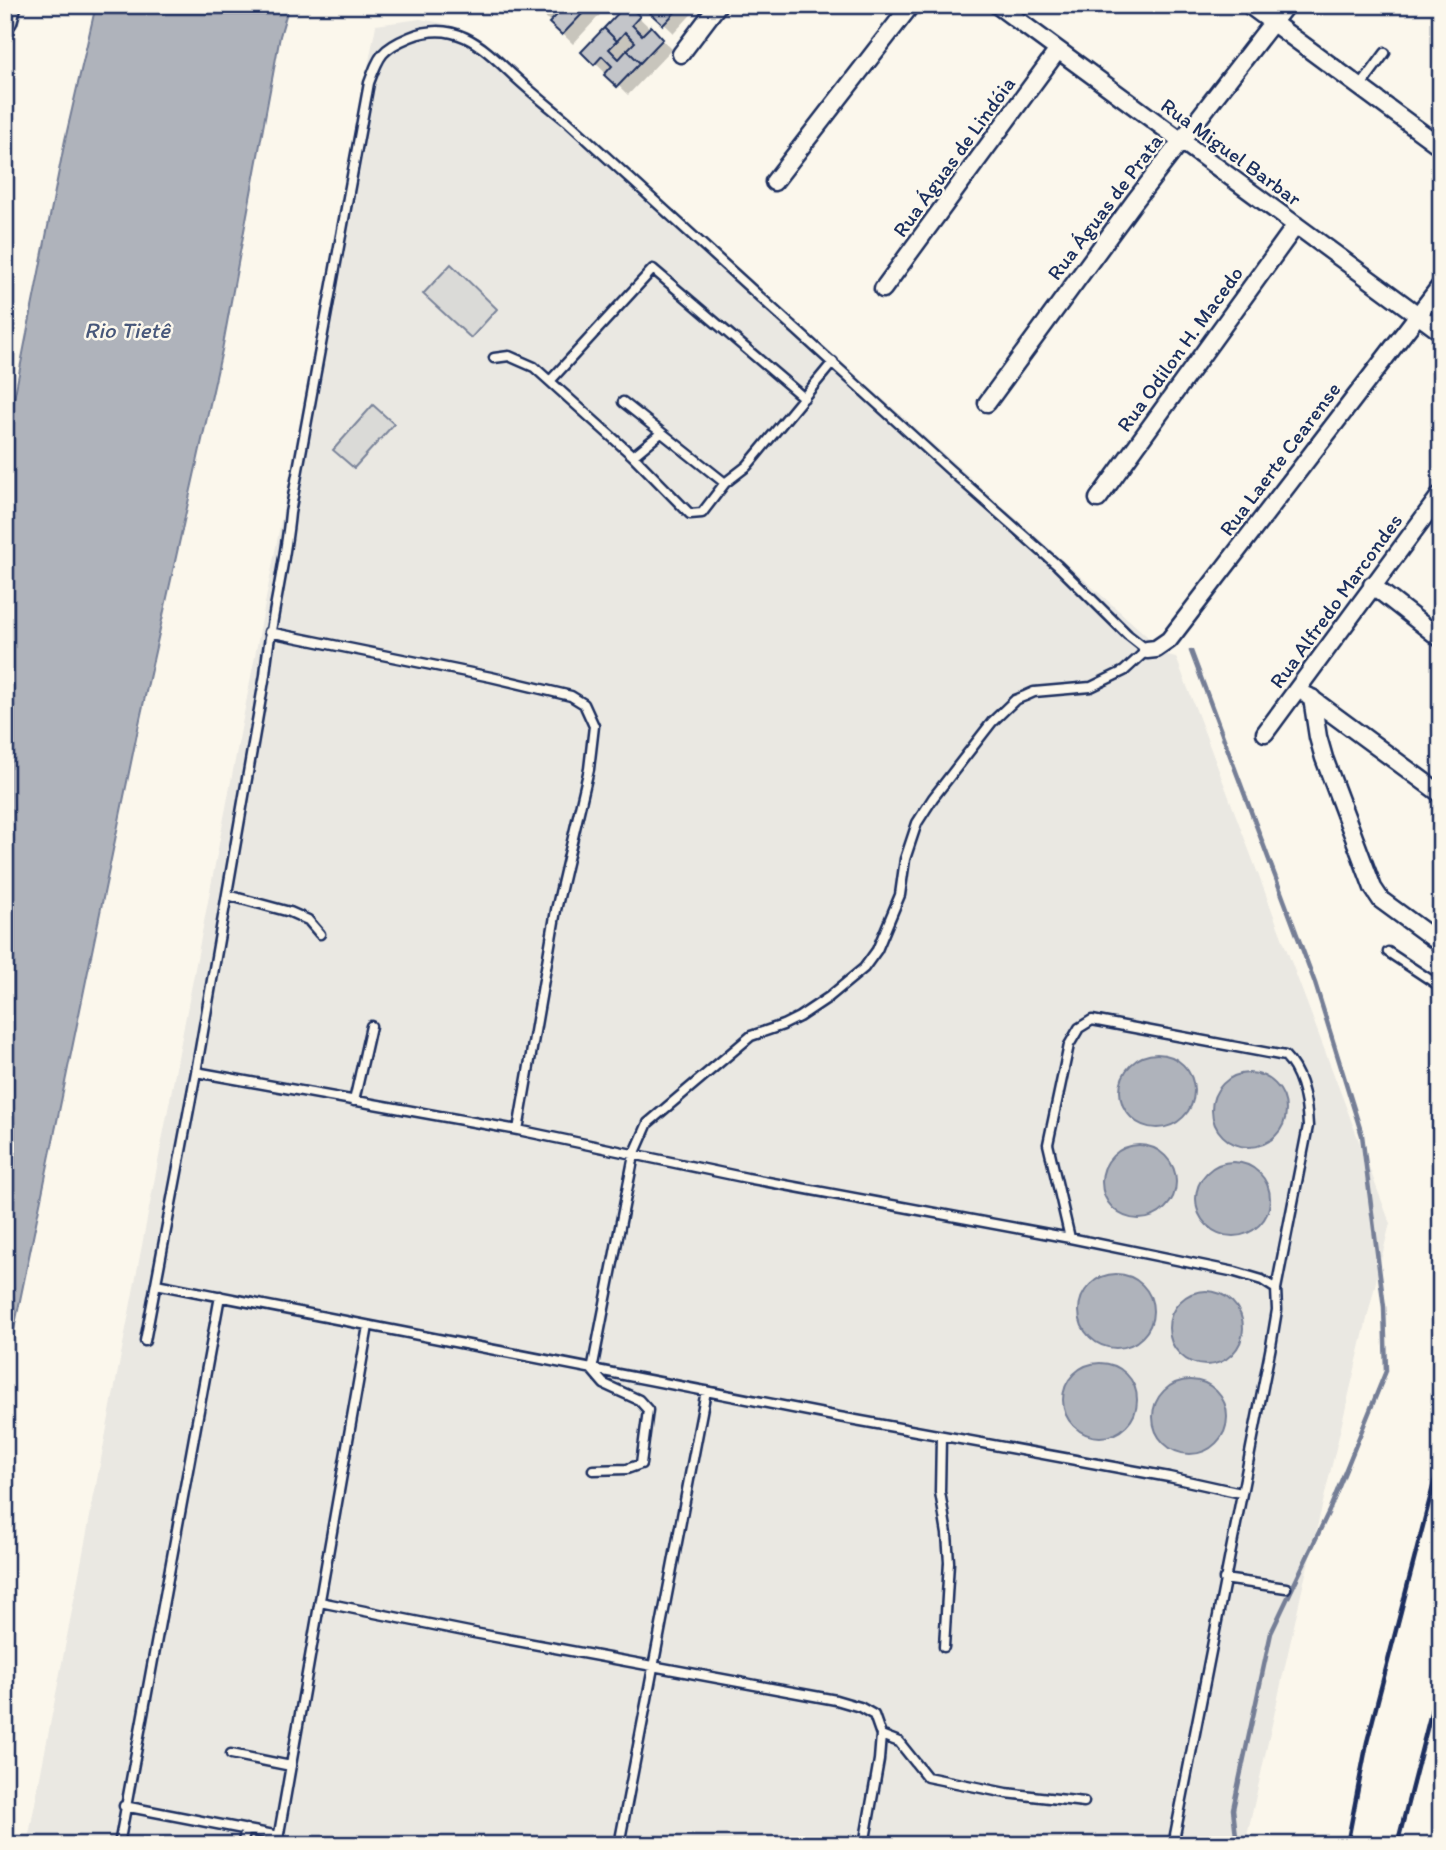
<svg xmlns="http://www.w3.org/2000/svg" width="1446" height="1850" font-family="Itim,sans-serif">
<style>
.built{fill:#eae8e2}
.green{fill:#dadad7;stroke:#7a849a;stroke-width:2}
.water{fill:#afb3bb;stroke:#747e96;stroke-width:2}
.shadow{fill:#0003}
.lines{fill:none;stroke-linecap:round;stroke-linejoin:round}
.stream{stroke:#747e96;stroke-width:4.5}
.building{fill:#c3c5c9;stroke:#1b2f5e;stroke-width:2}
.lane-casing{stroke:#1b2f5e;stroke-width:13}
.street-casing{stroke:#1b2f5e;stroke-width:21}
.secondary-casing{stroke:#1b2f5e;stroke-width:28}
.lane{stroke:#fbf7ec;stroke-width:8}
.street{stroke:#fbf7ec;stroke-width:16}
.secondary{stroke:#fbf7ec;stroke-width:23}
.rail{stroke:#1b2f5e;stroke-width:4.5}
.labels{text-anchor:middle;stroke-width:5;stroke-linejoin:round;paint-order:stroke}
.street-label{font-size:21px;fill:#1b2f5e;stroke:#fbf7ec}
.water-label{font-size:23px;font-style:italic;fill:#47577a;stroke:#fbf7ec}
</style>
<rect width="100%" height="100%" fill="#fbf7ec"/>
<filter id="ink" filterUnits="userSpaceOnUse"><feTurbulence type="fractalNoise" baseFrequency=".0143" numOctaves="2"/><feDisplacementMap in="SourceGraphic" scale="14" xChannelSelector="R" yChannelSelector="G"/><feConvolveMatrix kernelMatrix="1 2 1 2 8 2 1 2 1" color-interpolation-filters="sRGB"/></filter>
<g filter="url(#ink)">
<!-- built -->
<path class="built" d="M 420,19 L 448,24 L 484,41 L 1168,655 L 1176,657 L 1390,1223 L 1302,1590 L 1245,1845 L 27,1845 L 376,25 Z"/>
<!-- green -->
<path class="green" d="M 451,264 L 497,309 L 471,338 L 423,294 Z
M 373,405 L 394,424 L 354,468 L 333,450 Z"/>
<!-- water -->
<path class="water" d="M 96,5 L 289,5 L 280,36 L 222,350 L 140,719 L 5,1373 L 5,445 L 65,140 Z
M1120 1091a37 37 0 1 1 74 0a37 37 0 1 1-74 0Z
M1212 1110a37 37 0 1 1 74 0a37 37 0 1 1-74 0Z
M1102 1182a37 37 0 1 1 74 0a37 37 0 1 1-74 0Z
M1196 1199a37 37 0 1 1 74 0a37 37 0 1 1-74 0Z
M1079 1311a37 37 0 1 1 74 0a37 37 0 1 1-74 0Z
M1169 1328a37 37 0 1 1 74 0a37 37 0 1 1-74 0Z
M1063 1400a37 37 0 1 1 74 0a37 37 0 1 1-74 0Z
M1153 1417a37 37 0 1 1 74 0a37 37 0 1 1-74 0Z"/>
<!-- shadow -->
<path class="shadow" d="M 533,5 L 609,5 L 573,44 Z
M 644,5 L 700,5 L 674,33 Z
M 627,6 L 672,49 L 628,95 L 584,52 Z"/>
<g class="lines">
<!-- stream -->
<path class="stream" d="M 1191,651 L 1315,983 L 1362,1135 L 1384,1307 L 1386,1371 L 1329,1511 L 1271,1633 L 1233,1809 L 1237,1845"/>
</g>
<!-- building -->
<path class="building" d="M 548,5 L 564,7 L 579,5 L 585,11 L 562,35 L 549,23 L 558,14 Z
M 626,5 L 640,16 L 632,25 L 642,35 L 651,26 L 663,39 L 640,63 L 627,50 L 635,42 L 625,32 L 617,41 L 604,28 Z
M 657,5 L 682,5 L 663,25 L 650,13 Z
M 604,28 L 617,41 L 609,49 L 619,59 L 627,50 L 640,63 L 617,87 L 604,75 L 612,66 L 602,56 L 594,65 L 581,52 Z"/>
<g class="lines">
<!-- lane casing -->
<g class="lane-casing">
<path id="lane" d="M 1360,87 L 1385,53
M 494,358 L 509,356 L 534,367 L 633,456 L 690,514 L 702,513 L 725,483
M 550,381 L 653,269 L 804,398
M 623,402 L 725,483 L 747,466 L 833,362
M 633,456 L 661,433
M 269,632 L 491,677 L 571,696 L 584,704 L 594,726 L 589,769 L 556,910 L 518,1130
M 227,895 L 290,912 L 308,920 L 320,934
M 1388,952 L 1441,987
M 196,1072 L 518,1130 L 747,1178 L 1070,1238 L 1235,1272 L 1262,1280 L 1276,1289 L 1277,1310 L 1271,1346 L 1173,1845
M 354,1101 L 371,1026
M 1070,1238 L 1048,1144 L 1069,1045 L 1079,1028 L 1092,1020 L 1285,1056 C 1302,1073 1307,1103 1308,1126 L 1276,1289
M 156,1284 L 839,1417 L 1169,1477 L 1241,1493
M 145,1341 L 196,1072 L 265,675 C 270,620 285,568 290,513 L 369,83 C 379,56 381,49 410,37 C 456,18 484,48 514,76 C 531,92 550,107 568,122 L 950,470 L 1057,565 L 1128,635 L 1147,650 L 1124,671 L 1091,687 L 1034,692 L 1025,696 L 1015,700 L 992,722 L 933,798 L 917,823 L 905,859 L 900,895 L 877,950 L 864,968 L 829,997 L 799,1017 L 783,1025 L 751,1036 L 648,1123 L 634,1155 L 592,1370 L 604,1384 L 639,1400 L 648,1410 L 641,1464 L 627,1469 L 593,1470
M 941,1436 L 940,1492 L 947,1534 L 949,1562 L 944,1647
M 1224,1579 L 1286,1588
M 320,1602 L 474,1633 L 836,1700 L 860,1707 L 874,1715 L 881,1735 L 879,1760 L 864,1845
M 881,1735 L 899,1742 L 927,1777 L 1006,1793 L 1084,1802
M 231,1754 L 291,1766
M 124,1806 L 279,1836
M 119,1845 L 220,1296
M 242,1845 L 246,1829
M 277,1845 L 368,1326
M 619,1845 L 706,1391"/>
</g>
<!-- street casing -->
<g class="street-casing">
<path id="street" d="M 997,5 L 1441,332
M 1249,5 L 1441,147
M 681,54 L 718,5
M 774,182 L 911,5
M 883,289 L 1058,50
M 987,403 L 1134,202 L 1286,5
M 1098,499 L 1296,225
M 1372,585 L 1441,639
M 1147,650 L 1156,649 L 1169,640 L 1441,285
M 1308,696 L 1441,794
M 1312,698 L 1318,737 L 1324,758 L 1373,888 L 1381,900 L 1441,944
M 1265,733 L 1441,494"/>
</g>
<!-- secondary casing -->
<g class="secondary-casing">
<path id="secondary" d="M 5,20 L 9,5"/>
</g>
<!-- lane -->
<use href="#lane" class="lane"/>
<!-- street -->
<use href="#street" class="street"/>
<!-- secondary -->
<use href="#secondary" class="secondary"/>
<!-- rail -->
<path class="rail" d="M 1347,1845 L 1367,1742 L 1441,1456
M 1397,1845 L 1441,1674"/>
</g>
</g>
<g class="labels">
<!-- street labels -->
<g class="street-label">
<text transform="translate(1231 152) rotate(36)" y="7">Rua Miguel Barbar</text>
<text transform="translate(954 157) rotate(-54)" y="7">Rua Águas de Lindóia</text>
<text transform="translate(1105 207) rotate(-53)" y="7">Rua Águas de Prata</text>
<text transform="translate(1180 349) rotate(-54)" y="7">Rua Odilon H. Macedo</text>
<text transform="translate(1280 459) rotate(-53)" y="7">Rua Laerte Cearense</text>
<text transform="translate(1336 601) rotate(-54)" y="7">Rua Alfredo Marcondes</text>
</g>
<!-- water labels -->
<g class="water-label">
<text x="127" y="338">Rio Tietê</text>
</g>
</g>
<!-- margin -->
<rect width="1446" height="1850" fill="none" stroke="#fbf7ec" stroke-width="28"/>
<rect x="14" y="14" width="1418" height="1822" fill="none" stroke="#1b2f5e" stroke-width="2.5" filter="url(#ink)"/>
</svg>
